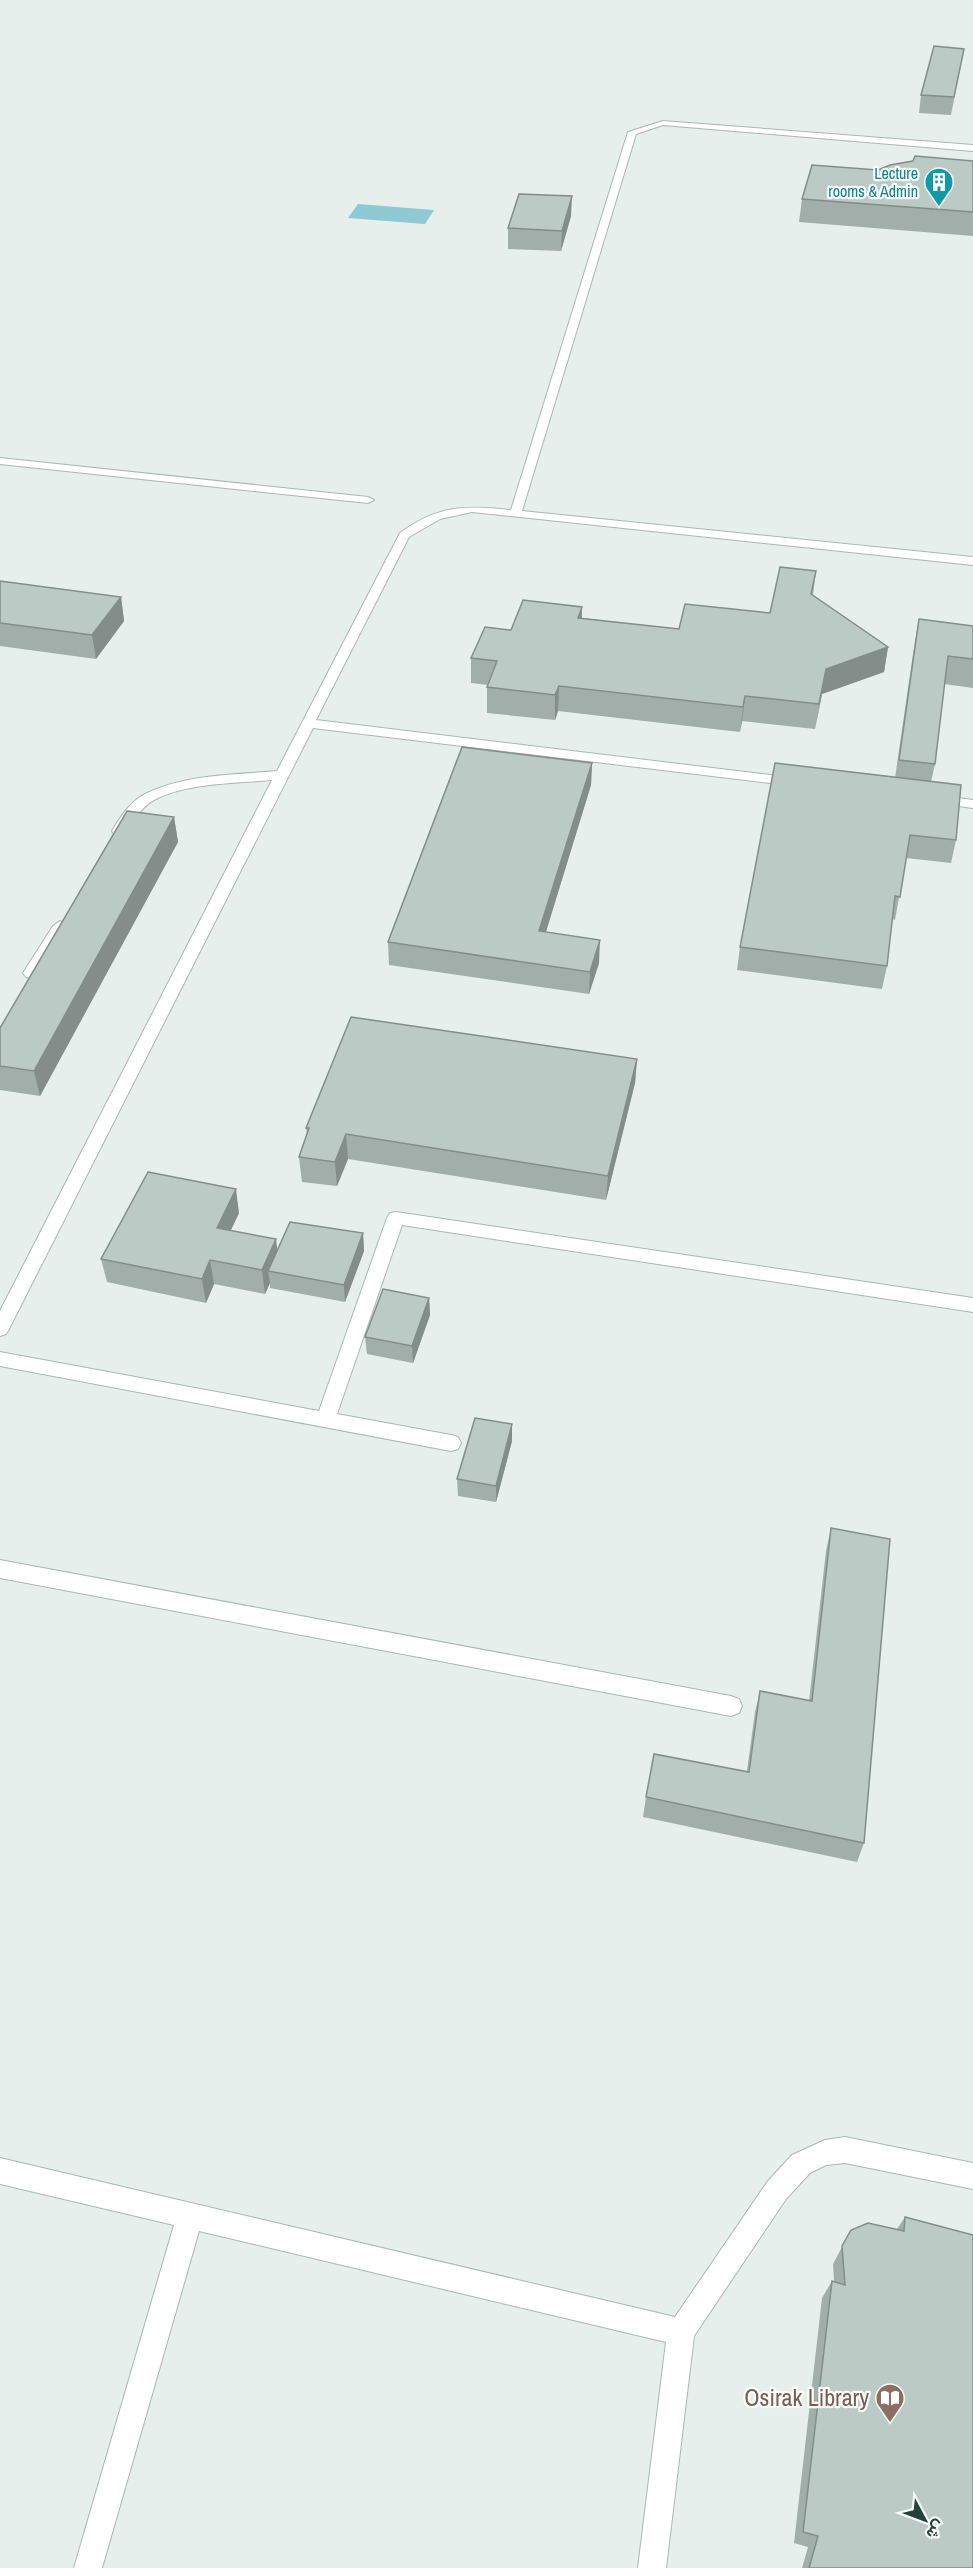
<svg xmlns="http://www.w3.org/2000/svg" width="973" height="2568" font-family="'Archivo Narrow',Vazirmatn,sans-serif">
<style>
.water{fill:#8ec9d4}
.lines{fill:none;stroke-linecap:round;stroke-linejoin:round}
.service-casing{stroke:#a8b8b2;stroke-width:2}
.service{fill:#fff;fill-rule:evenodd}
.wall{fill:#a1aea9}
.shaded-wall{fill:#838d89}
.building{fill:#bbcac4;stroke:#838d89;stroke-width:1.5}
.labels{text-anchor:middle;stroke-width:4.5;stroke-linejoin:round;paint-order:stroke}
.far-culture-label{font-size:16px;fill:#0d838f;stroke:#f7fbf9;text-anchor:end}
.near-education-label{font-size:24px;fill:#785e54;stroke:#f7fbf9;text-anchor:end}
</style>
<rect width="100%" height="100%" fill="#e6efeb"/>
<!-- water -->
<path class="water" d="M 358,204 L 434,210 L 425,224 L 348,218 Z"/>
<g class="lines">
<!-- service casing -->
<g class="service-casing">
<path id="service" d="M 663,121 L 973,145 L 973,151 L 663,125 L 636,134 L 522,511 L 973,557 L 973,565 L 472,512 L 440,519 L 409,537 L 316,720 L 795,778 L 802,782 L 795,786 L 313,728 L 9,1329 L 6,1334 L 0,1336 L 0,1311 L 272,780 C 238,783 185,783 154,800 C 141,807 132,822 124,834 L 114,834 L 112,831 C 120,817 131,801 145,794 C 185,774 234,775 277,771 L 400,533 C 437,505 467,505 511,510 L 628,132 Z
M 0,458 L 368,497 L 374,500 L 368,503 L 0,464 Z
M 935,795 L 973,800 L 973,808 L 930,802 L 928,799 L 930,796 Z
M 60,921 L 67,926 L 39,973 L 31,978 L 26,977 L 23,973 L 53,926 Z
M 396,1212 L 973,1298 L 973,1312 L 402,1225 L 337,1414 L 451,1435 L 458,1437 L 461,1443 L 458,1449 L 451,1451 L 0,1366 L 0,1352 L 319,1411 L 387,1218 L 390,1213 Z
M 0,1560 L 731,1696 L 739,1699 L 742,1706 L 739,1713 L 731,1716 L 0,1578 Z
M 845,2137 L 973,2163 L 973,2189 L 845,2163 L 826,2165 L 810,2173 L 786,2199 L 694,2336 L 666,2568 L 638,2568 L 666,2342 L 199,2231 L 102,2568 L 74,2568 L 174,2225 L 0,2184 L 0,2158 L 675,2317 L 768,2181 L 792,2155 L 825,2140 Z"/>
</g>
<!-- service -->
<use href="#service" class="service"/>
</g>
<!-- wall -->
<path class="wall" d="M 964,49 L 951,115 L 919,113 L 921,95 Z
M 973,161 L 973,236 L 799,222 L 802,199 L 878,170 Z
M 571,216 L 561,251 L 508,249 L 508,228 Z
M 816,571 L 813,595 L 888,647 L 884,672 L 822,694 L 815,729 L 742,721 L 740,732 L 558,711 L 555,720 L 487,713 L 487,687 L 488,685 L 471,683 L 471,658 L 511,630 L 582,607 L 582,618 L 679,629 L 770,613 Z
M 0,581 L 121,597 L 124,621 L 96,659 L 0,646 Z
M 919,619 L 973,626 L 973,688 L 944,684 L 935,764 L 931,782 L 956,840 L 951,863 L 906,858 L 895,920 L 892,919 L 887,966 L 882,989 L 737,970 L 740,947 L 895,778 L 914,647 Z
M 592,763 L 591,785 L 546,932 L 599,963 L 589,994 L 389,965 L 388,942 Z
M 174,817 L 178,842 L 40,1096 L 0,1090 L 0,1028 Z
M 637,1059 L 635,1083 L 606,1200 L 348,1159 L 337,1186 L 302,1182 L 299,1157 L 307,1134 L 306,1128 Z
M 239,1213 L 231,1230 L 277,1251 L 363,1233 L 364,1251 L 345,1302 L 270,1288 L 270,1283 L 265,1294 L 214,1284 L 206,1303 L 107,1282 L 101,1259 Z
M 429,1298 L 430,1315 L 413,1363 L 367,1354 L 365,1337 Z
M 512,1424 L 512,1441 L 496,1502 L 458,1496 L 457,1479 Z
M 831,1528 L 864,1843 L 857,1862 L 643,1817 L 646,1797 L 747,1771 L 755,1712 L 760,1691 L 809,1701 L 826,1551 Z
M 905,2217 L 973,2568 L 802,2568 L 808,2547 L 794,2543 L 822,2298 L 832,2281 L 834,2281 L 833,2264 L 851,2230 L 897,2229 Z"/>
<!-- shaded-wall -->
<path class="shaded-wall" d="M 572,196 L 571,216 L 561,251 L 562,231 Z
M 121,597 L 124,621 L 96,659 L 92,635 Z
M 582,607 L 581,631 L 578,618 Z
M 888,647 L 884,672 L 822,694 L 815,729 L 826,669 Z
M 559,686 L 558,711 L 555,720 L 555,695 Z
M 745,696 L 742,721 L 740,732 L 743,707 Z
M 592,763 L 591,785 L 539,954 L 539,931 Z
M 174,817 L 178,842 L 40,1096 L 34,1071 Z
M 600,940 L 599,963 L 589,994 L 590,972 Z
M 637,1059 L 635,1083 L 606,1200 L 608,1176 Z
M 346,1134 L 348,1159 L 337,1186 L 335,1162 Z
M 236,1189 L 239,1213 L 221,1251 L 217,1228 Z
M 363,1233 L 364,1251 L 345,1302 L 344,1285 Z
M 276,1239 L 279,1263 L 268,1271 L 270,1283 L 265,1294 L 262,1270 Z
M 210,1260 L 214,1284 L 206,1303 L 202,1279 Z
M 429,1298 L 430,1315 L 413,1363 L 412,1346 Z
M 512,1424 L 512,1441 L 496,1502 L 496,1486 Z"/>
<!-- building -->
<path class="building" d="M 934,46 L 964,49 L 954,97 L 921,95 Z
M 915,156 L 973,161 L 973,212 L 802,199 L 812,165 L 878,170 L 890,165 L 913,161 Z
M 519,194 L 572,196 L 562,231 L 508,228 Z
M 780,567 L 816,571 L 811,594 L 888,647 L 826,669 L 819,704 L 745,696 L 743,707 L 559,686 L 555,695 L 487,687 L 497,661 L 471,658 L 485,627 L 511,630 L 523,600 L 582,607 L 578,618 L 679,629 L 685,604 L 770,613 Z
M 0,581 L 121,597 L 92,635 L 0,623 Z
M 919,619 L 973,626 L 973,659 L 948,656 L 935,764 L 899,760 Z
M 462,747 L 592,763 L 539,931 L 600,940 L 590,972 L 388,942 Z
M 775,763 L 961,785 L 956,840 L 910,835 L 900,897 L 895,896 L 887,966 L 740,947 Z
M 127,811 L 174,817 L 34,1071 L 0,1066 L 0,1028 Z
M 351,1017 L 637,1059 L 608,1176 L 346,1134 L 335,1162 L 299,1157 L 309,1128 L 306,1128 Z
M 148,1172 L 236,1189 L 217,1228 L 276,1239 L 262,1270 L 210,1260 L 202,1279 L 101,1259 Z
M 290,1222 L 363,1233 L 344,1285 L 268,1271 Z
M 383,1289 L 429,1298 L 412,1346 L 365,1337 Z
M 475,1418 L 512,1424 L 496,1486 L 457,1479 Z
M 831,1528 L 890,1539 L 864,1843 L 646,1797 L 654,1754 L 749,1772 L 760,1691 L 812,1701 Z
M 905,2217 L 973,2235 L 973,2568 L 809,2568 L 818,2536 L 803,2532 L 832,2281 L 845,2285 L 842,2246 L 851,2230 L 868,2223 L 904,2231 Z"/>
<!-- icons -->
<defs>
<g id="building-pin" transform="scale(1.5)"><path d="M0 17L-7.5 6A9.5 9.5 0 1 1 7.5 6Z" fill="#0f9aa8" stroke="#f7fbf9"/><path d="M-4-6H4V6H1V3H-1V6H-4ZM-2.5-4.3h1.7v1.8h-1.7ZM.8-4.3h1.7v1.8H.8ZM-2.5-1h1.7V.8h-1.7ZM.8-1h1.7V.8H.8Z" fill="#fff"/></g>
<g id="library-pin" transform="scale(1.5)"><path d="M0 17L-7.5 6A9.5 9.5 0 1 1 7.5 6Z" fill="#8d6e63" stroke="#f7fbf9"/><path d="M-6-4Q-3-5.5-.7-3.5V5Q-3 3-6 4ZM6-4Q3-5.5 .7-3.5V5Q3 3 6 4Z" fill="#fff"/></g>
</defs>
<g fill-rule="evenodd">
<use href="#building-pin" x="939" y="182"/>
<use href="#library-pin" x="890" y="2398"/>
</g>
<g class="labels">
<!-- far-culture labels -->
<g class="far-culture-label">
<text x="918" y="179">Lecture<tspan x="918" dy="18">rooms &amp; Admin</tspan></text>
</g>
<!-- near-education labels -->
<g class="near-education-label">
<text x="869" y="2406">Osirak Library</text>
</g>
</g>
<!-- north arrow -->
<g transform="translate(925 2520) rotate(131)" stroke="#f7fbf9" stroke-width="4.5" paint-order="stroke">
<path d="M0-4.5L10 22L0 15L-10 22Z" fill="#24423a"/>
<text y="-9" font-size="16" font-weight="bold" text-anchor="middle" fill="#24423a">ش</text>
</g>
</svg>
